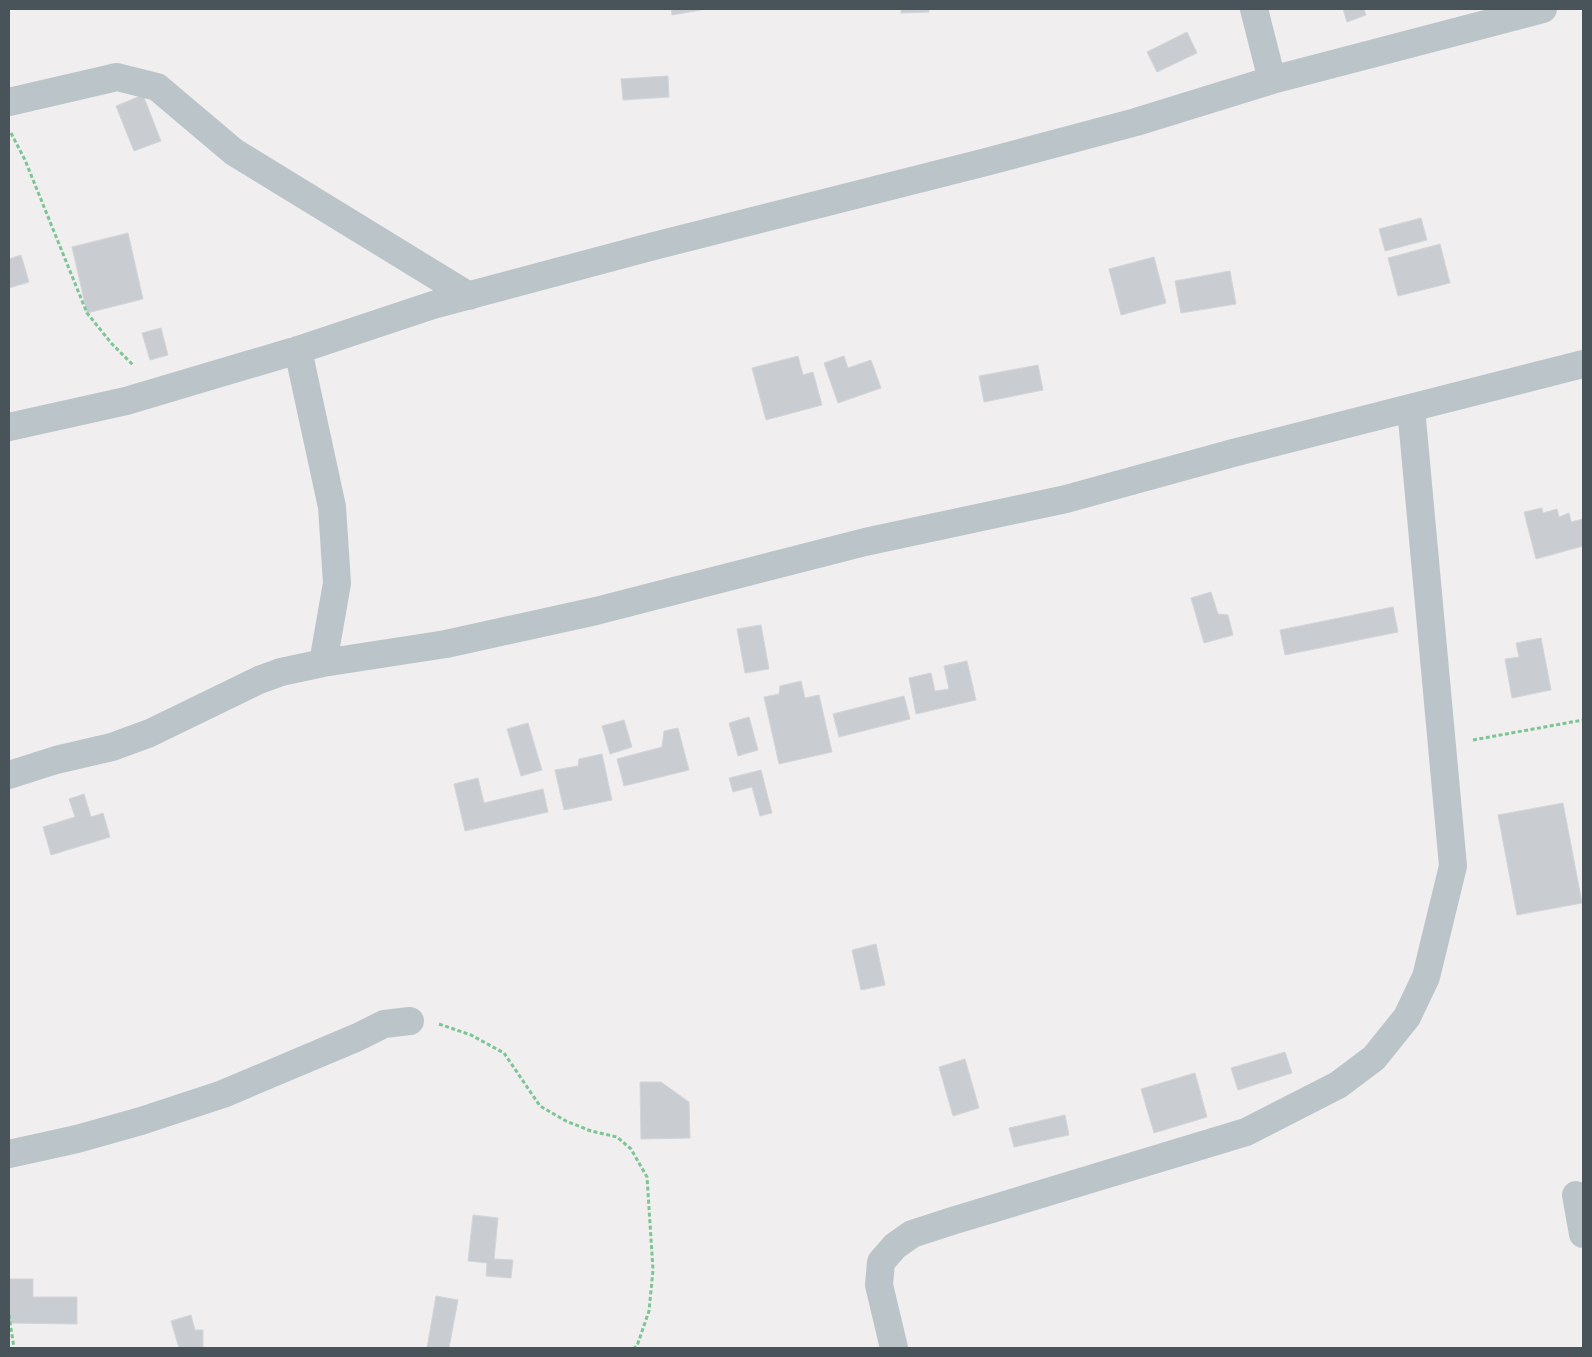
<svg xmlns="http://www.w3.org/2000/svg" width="1592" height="1357" font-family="Roboto,sans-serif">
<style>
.building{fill:#c9ccd0;stroke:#d2d5d9}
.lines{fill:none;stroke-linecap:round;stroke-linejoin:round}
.path{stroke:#7cc594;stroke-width:3;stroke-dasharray:4 2.5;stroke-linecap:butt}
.street{stroke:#bbc5c9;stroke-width:28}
</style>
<rect width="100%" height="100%" fill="#f0eeee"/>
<!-- building -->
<path class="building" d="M 671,9 L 700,9 L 701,10 L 672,15 Z
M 901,9 L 929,9 L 929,12 L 901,13 Z
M 1343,9 L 1364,9 L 1366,15 L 1347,22 Z
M 1187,32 L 1197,53 L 1157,72 L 1147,52 Z
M 668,76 L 669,97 L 623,100 L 621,79 Z
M 143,95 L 161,141 L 134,151 L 116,106 Z
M 1421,218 L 1427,240 L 1385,251 L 1379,229 Z
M 128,233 L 143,299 L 87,313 L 72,247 Z
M 1440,244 L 1450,283 L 1398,296 L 1388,258 Z
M 21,255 L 29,282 L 9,288 L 9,259 Z
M 1154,257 L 1166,303 L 1121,315 L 1109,269 Z
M 1230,271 L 1236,304 L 1181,313 L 1175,281 Z
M 161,328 L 168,355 L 150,360 L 142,333 Z
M 798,356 L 803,375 L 813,372 L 822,405 L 766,420 L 752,368 Z
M 844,356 L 848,368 L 871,360 L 881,388 L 838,403 L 824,363 Z
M 1038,365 L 1043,390 L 984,402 L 979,376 Z
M 1542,508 L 1543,513 L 1557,509 L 1559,517 L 1569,513 L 1571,522 L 1583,519 L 1583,546 L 1536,559 L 1524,512 Z
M 1211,592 L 1218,614 L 1228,615 L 1233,635 L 1204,643 L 1191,598 Z
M 1393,607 L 1398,632 L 1285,655 L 1280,630 Z
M 761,625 L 769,669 L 745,673 L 737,629 Z
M 1541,638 L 1551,690 L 1512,698 L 1505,659 L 1519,657 L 1516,643 Z
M 967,661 L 976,700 L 916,714 L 909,678 L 931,673 L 935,691 L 949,689 L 944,666 Z
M 801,681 L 805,698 L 819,695 L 832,752 L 779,764 L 764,697 L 779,694 L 780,686 Z
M 904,696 L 910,719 L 839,737 L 833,714 Z
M 749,717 L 758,750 L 738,756 L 729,723 Z
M 624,720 L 632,747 L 610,754 L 602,726 Z
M 528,723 L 542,770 L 521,776 L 507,729 Z
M 678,728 L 689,770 L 624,786 L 617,759 L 662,747 L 664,731 Z
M 602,754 L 612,800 L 564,810 L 555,770 L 578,766 L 579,759 Z
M 761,770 L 772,813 L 760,816 L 752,787 L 733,792 L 729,778 Z
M 478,778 L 484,803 L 543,789 L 548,812 L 465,831 L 454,784 Z
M 84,794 L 91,817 L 103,813 L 110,837 L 51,855 L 43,827 L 75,817 L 69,799 Z
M 1563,803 L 1582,903 L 1517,915 L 1498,815 Z
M 876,944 L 885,985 L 861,990 L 852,950 Z
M 1285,1052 L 1292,1073 L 1238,1090 L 1231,1068 Z
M 965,1059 L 979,1108 L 953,1116 L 939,1067 Z
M 1195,1073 L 1207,1117 L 1154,1133 L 1141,1089 Z
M 640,1082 L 661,1082 L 689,1102 L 690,1138 L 641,1139 Z
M 1065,1115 L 1069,1135 L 1014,1147 L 1009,1128 Z
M 473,1215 L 498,1218 L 494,1259 L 513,1260 L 511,1278 L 486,1276 L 487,1263 L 468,1261 Z
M 9,1279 L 33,1279 L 33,1297 L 77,1297 L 77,1324 L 9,1323 Z
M 436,1296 L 458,1300 L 449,1348 L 427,1348 Z
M 191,1315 L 195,1330 L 203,1330 L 203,1348 L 179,1348 L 171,1321 Z"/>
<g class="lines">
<!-- path -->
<path class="path" d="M 11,133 L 25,160 L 87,313 L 112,344 L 134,366
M 1473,740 L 1583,720
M 439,1024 L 471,1035 L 504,1053 L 540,1106 L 566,1121 L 591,1131 L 617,1137 L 631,1149 L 647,1177 L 653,1270 L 649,1311 L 637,1346 L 634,1348
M 9,1315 L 14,1348"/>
<!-- street -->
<path class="street" d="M 1254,9 L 1272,80
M 9,102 L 117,77 L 157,87 L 234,152 L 469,296
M 298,350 L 332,507 L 337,583 L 323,663
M 9,427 L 126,401 L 298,350 L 433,305 L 654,246 L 986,162 L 1136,122 L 1272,80 L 1543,9
M 9,775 L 56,760 L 112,747 L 150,733 L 259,680 L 281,672 L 323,663 L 446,644 L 596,611 L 865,542 L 1066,499 L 1233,453 L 1583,364
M 9,1154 L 77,1139 L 141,1121 L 223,1094 L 358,1037 L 384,1024 L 410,1021
M 1576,1195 L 1583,1234
M 894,1348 L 879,1285 L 881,1262 L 895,1246 L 912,1234 L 952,1221 L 1246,1132 L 1338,1085 L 1374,1058 L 1407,1017 L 1426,977 L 1453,866 L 1411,408"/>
</g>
<!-- border -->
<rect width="1592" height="1357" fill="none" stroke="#485459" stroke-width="20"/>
</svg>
